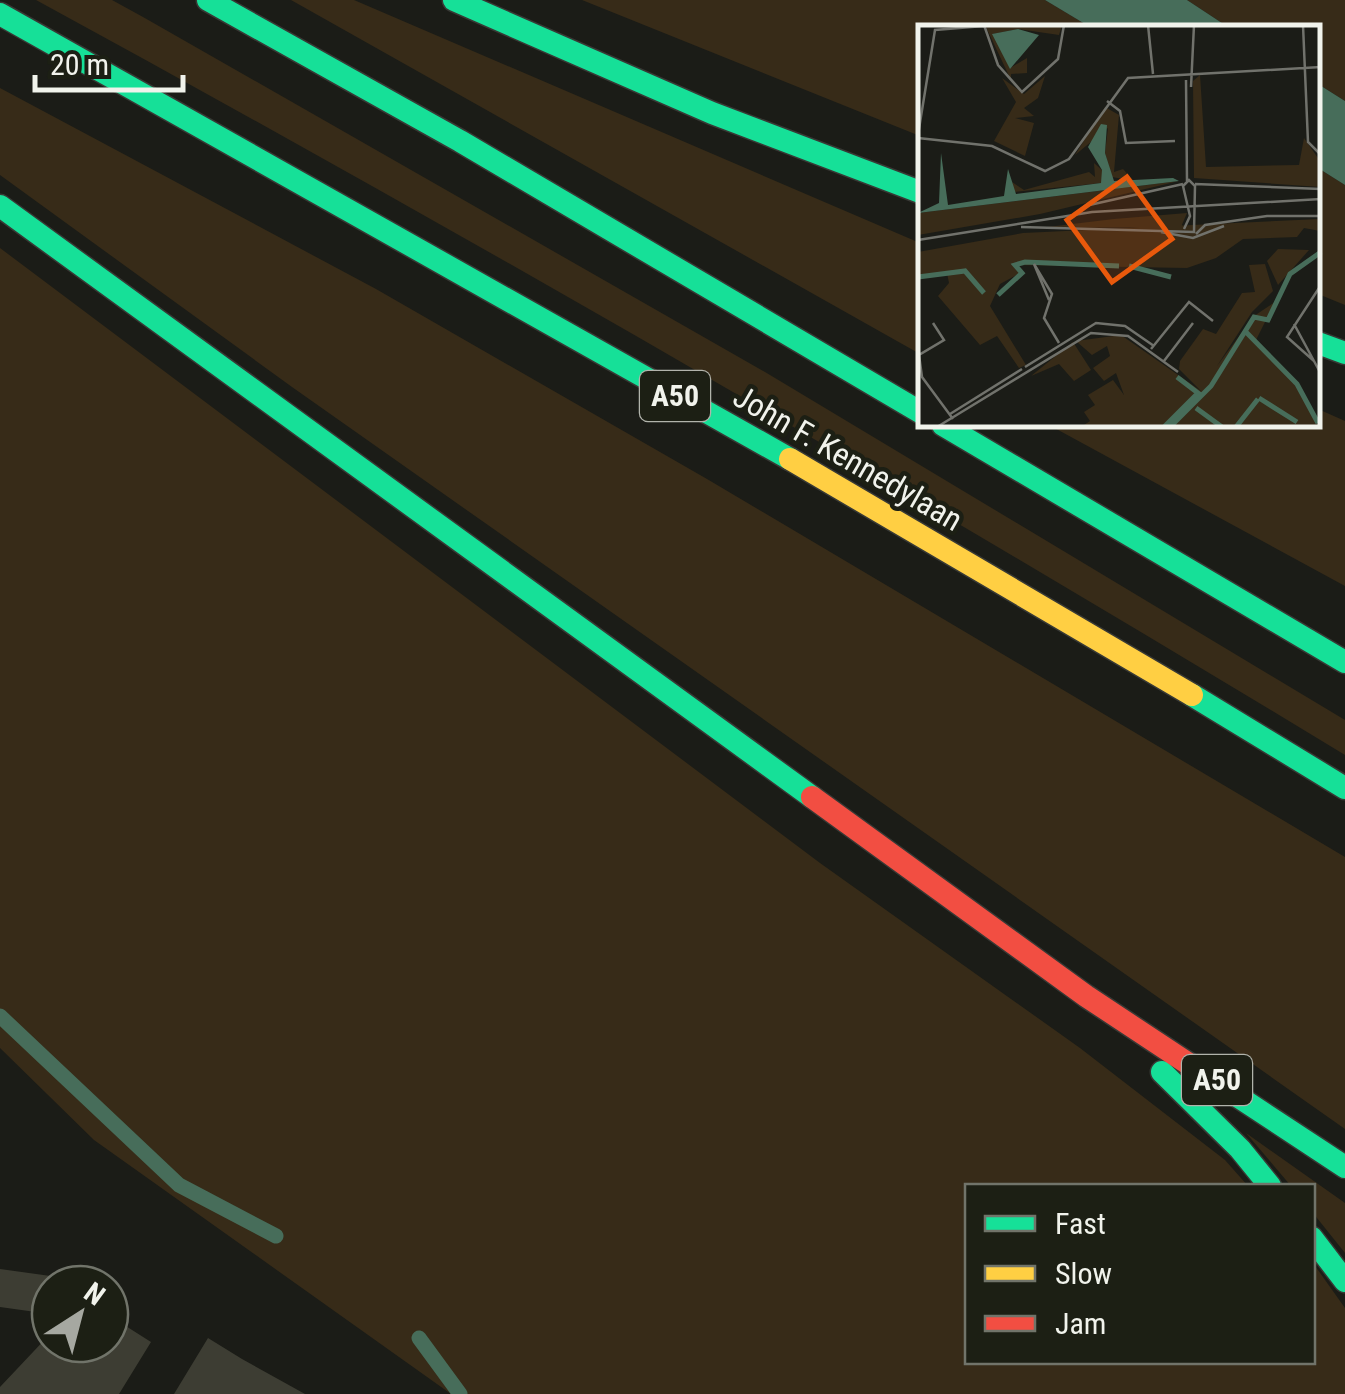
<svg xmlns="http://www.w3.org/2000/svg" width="1345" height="1394" font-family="'Roboto Condensed',sans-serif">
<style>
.green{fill:#372b18}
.water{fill:#476d5a}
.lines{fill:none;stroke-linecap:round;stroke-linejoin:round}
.stream{stroke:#476d5a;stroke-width:15}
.building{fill:#3d3d33}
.fast-casing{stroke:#383935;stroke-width:25}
.slow-casing{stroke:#383935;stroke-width:25}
.jam-casing{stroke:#383935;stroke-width:25}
.fast{stroke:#16e098;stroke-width:22}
.slow{stroke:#ffcf43;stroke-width:22}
.jam{stroke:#f24e42;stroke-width:22}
.labels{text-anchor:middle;stroke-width:9;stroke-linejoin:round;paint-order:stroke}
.shield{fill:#1c1f14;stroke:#b1b3ab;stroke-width:2.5}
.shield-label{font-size:30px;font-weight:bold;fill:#f1f3ec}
.street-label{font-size:32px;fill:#f1f3ec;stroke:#1c1f14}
.inset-river{fill:none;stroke:#476d5a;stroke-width:5}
.inset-road{fill:none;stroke:#71726c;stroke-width:2.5}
.view{fill:#e8590c;fill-opacity:0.15;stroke:#e8590c;stroke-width:5}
.inset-edge{fill:none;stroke:#f1f3ec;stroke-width:5}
</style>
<rect width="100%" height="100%" fill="#1b1c17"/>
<!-- green -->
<path class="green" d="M 36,0 L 112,0 L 143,17 L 765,372 L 1345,720 L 1345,755 C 915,494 478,241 36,0 Z
M 291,0 L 354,0 L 920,243 L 920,354 Z
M 582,0 L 1045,0 L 1090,27 L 920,28 L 920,136 Z
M 1187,0 L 1345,0 L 1345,101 L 1318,84 L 1318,28 L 1228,27 Z
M 0,88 L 376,289 L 707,479 L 1345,857 L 1345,1129 L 292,387 L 0,175 Z
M 1318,168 L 1345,185 L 1345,305 L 1318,294 Z
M 0,248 L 820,863 L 1080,1048 L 1225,1160 L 1248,1186 L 968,1186 L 968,1362 L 1312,1362 L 1313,1263 L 1345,1308 L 1345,1394 L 451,1394 L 94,1140 L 0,1048 Z
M 1318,409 L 1345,421 L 1345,586 L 1049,425 L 1318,425 Z
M 1246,1133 L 1345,1203 L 1345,1253 L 1313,1213 L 1312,1186 L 1291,1186 Z"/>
<!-- water -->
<path class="water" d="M 1045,0 L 1187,0 L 1228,27 L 1090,27 Z
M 1318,84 L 1345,101 L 1345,185 L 1318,168 Z"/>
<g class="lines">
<!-- stream -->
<path class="stream" d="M 0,1016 L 179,1185 L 276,1236
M 419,1338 L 460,1394"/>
</g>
<!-- building -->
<path class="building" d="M 0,1269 L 65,1278 L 64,1284 L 50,1284 L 50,1314 L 0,1307 Z
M 110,1316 L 151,1342 L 119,1394 L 0,1394 L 0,1387 L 50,1334 L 50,1344 L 110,1344 Z
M 208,1338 L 242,1359 L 305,1394 L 174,1394 Z"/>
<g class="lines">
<!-- fast casing -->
<g class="fast-casing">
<path id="fast" d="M 208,0 L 460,141 L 920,412
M 454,0 L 712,113 L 920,192
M 0,14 L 790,459
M 0,206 L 812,797
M 1318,343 L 1345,353
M 943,425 L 1345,662
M 1192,695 L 1345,788
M 1162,1072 L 1240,1149 L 1270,1186
M 1216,1082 L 1345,1167
M 1312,1238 L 1345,1281"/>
</g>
<!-- slow casing -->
<g class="slow-casing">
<path id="slow" d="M 790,459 L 1192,695"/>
</g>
<!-- jam casing -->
<g class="jam-casing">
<path id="jam" d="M 812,797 L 1086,996 L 1216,1082"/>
</g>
<!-- fast -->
<use href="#fast" class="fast"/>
<!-- slow -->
<use href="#slow" class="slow"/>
<!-- jam -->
<use href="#jam" class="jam"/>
</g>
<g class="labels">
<!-- shield labels -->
<g class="shield">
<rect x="640" y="371" width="70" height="50" rx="8"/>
<rect x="1182" y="1055" width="70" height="50" rx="8"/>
</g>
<g class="shield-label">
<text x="675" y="406">A50</text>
<text x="1217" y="1090">A50</text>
</g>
<!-- street labels -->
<g class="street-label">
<text transform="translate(848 458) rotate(30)" y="11">John F. Kennedylaan</text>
</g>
</g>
<!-- overview -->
<g transform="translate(918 25)">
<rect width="402" height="402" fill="#1b1c17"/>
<path d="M 67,0 L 144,0 L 141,10 L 100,4 L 75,9 L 92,43 L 109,33 L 109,48 L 93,49 L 93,55 ZM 282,50 L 288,142 L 381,140 L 386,113 L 402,136 L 402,162 L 276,153 L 275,56 ZM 127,51 L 120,73 L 106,83 L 116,91 L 97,93 L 116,98 L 107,131 L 76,116 L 98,77 L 84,53 L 106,69 ZM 187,82 L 201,90 L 196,147 L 205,144 L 216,156 L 194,152 L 187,128 L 190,103 L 157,130 ZM 176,138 L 184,145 L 184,158 L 96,167 L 94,157 L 106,165 L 171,147 L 177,152 ZM 261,156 L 122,189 L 0,210 L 0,188 ZM 269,188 L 263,202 L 121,203 L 196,194 ZM 402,194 L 402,222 L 402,206 L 386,203 L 379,212 L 325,214 L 298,233 L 269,243 L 99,240 L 104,247 L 82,259 L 72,281 L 108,340 L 101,343 L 79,311 L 62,320 L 20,271 L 31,258 L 29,248 L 0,254 L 0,227 L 105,208 ZM 360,224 L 391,225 L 360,260 L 349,236 ZM 347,239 L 355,266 L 334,287 L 299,341 L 336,291 L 357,277 L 337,317 L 378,360 L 401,402 L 163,402 L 172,396 L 166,387 L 177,380 L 170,370 L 195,355 L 206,370 L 198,348 L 186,356 L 175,343 L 192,331 L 189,321 L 174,330 L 158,316 L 203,310 L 283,366 L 261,344 L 262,336 L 285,304 L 298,309 L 324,268 L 337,267 L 331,240 ZM 155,317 L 173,345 L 156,356 L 141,339 L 113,351 Z" fill="#372b18"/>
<path d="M 100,4 L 121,10 L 92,44 L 74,9 ZM 183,99 L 189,100 L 187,128 L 196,156 L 255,153 L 261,156 L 0,188 L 21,178 L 23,128 L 30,180 L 86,171 L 90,144 L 98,169 L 183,158 L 184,145 L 170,122 Z" fill="#476d5a"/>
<path class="inset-river" d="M 211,241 L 253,252M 0,252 L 47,246 L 66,268M 80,270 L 104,248 L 97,240 L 107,237 L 201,241M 327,306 L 379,359 L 400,398M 341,373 L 379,397M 278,383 L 304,402M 246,402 L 280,368 L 259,352M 252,402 L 293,361 L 336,292 L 350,295 L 372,249 L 403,227M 318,402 L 340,374"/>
<path class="inset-road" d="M 66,0 L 80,40 L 104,67 L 140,34 L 146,0M 230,0 L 235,49M 385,0 L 390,117 L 403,130M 268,55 L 269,156M 273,62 L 276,0M 189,76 L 202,86 L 208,118 L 257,116M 0,110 L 17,5 L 66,1M 0,113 L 74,121 L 127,146 L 151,134 L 210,53 L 403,42M 277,159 L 403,164M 167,181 L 265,159M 103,202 L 276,207 L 277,161 L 271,155 L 265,161 L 272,191 L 266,204M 243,207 L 275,213 L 306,201M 278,209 L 287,200 L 349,191 L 403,191M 0,215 L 174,187 L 403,174M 131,275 L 116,239 L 134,269 L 126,293 L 141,318M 15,298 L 26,315 L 1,330 L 4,352 L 35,394M 376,299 L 403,349M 233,324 L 271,277 L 295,296M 246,336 L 275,298M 396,336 L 369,312 L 403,260M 107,342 L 178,298 L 207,301 L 236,321M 32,389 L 104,344M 19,402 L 173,308 L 210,311 L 260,347"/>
<path class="view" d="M 209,152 L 254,214 L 194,257 L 149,195 Z"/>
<rect width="402" height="402" class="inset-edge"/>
</g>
<!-- legend -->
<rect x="965" y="1184" width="350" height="180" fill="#1c1f14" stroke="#71746a" stroke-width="2.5"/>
<rect x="985" y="1216" width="50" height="15" fill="#16e098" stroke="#71746a" stroke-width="2.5"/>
<text x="1055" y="1234" font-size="30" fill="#f1f3ec">Fast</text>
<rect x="985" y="1266" width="50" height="15" fill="#ffcf43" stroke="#71746a" stroke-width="2.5"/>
<text x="1055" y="1284" font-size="30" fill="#f1f3ec">Slow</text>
<rect x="985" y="1316" width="50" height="15" fill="#f24e42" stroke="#71746a" stroke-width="2.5"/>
<text x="1055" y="1334" font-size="30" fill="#f1f3ec">Jam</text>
<!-- north arrow -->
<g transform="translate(80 1314) rotate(36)"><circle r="48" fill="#1c1f14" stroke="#71746a" stroke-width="2.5"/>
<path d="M0-8L18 38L0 25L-18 38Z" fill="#a6a8a1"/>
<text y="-15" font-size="28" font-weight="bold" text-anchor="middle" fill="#f1f3ec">N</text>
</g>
<!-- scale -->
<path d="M35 75v15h148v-15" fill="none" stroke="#f1f3ec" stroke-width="5"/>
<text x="50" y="75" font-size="30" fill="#f1f3ec" stroke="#1c1f14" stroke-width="8" paint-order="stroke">20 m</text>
</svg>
